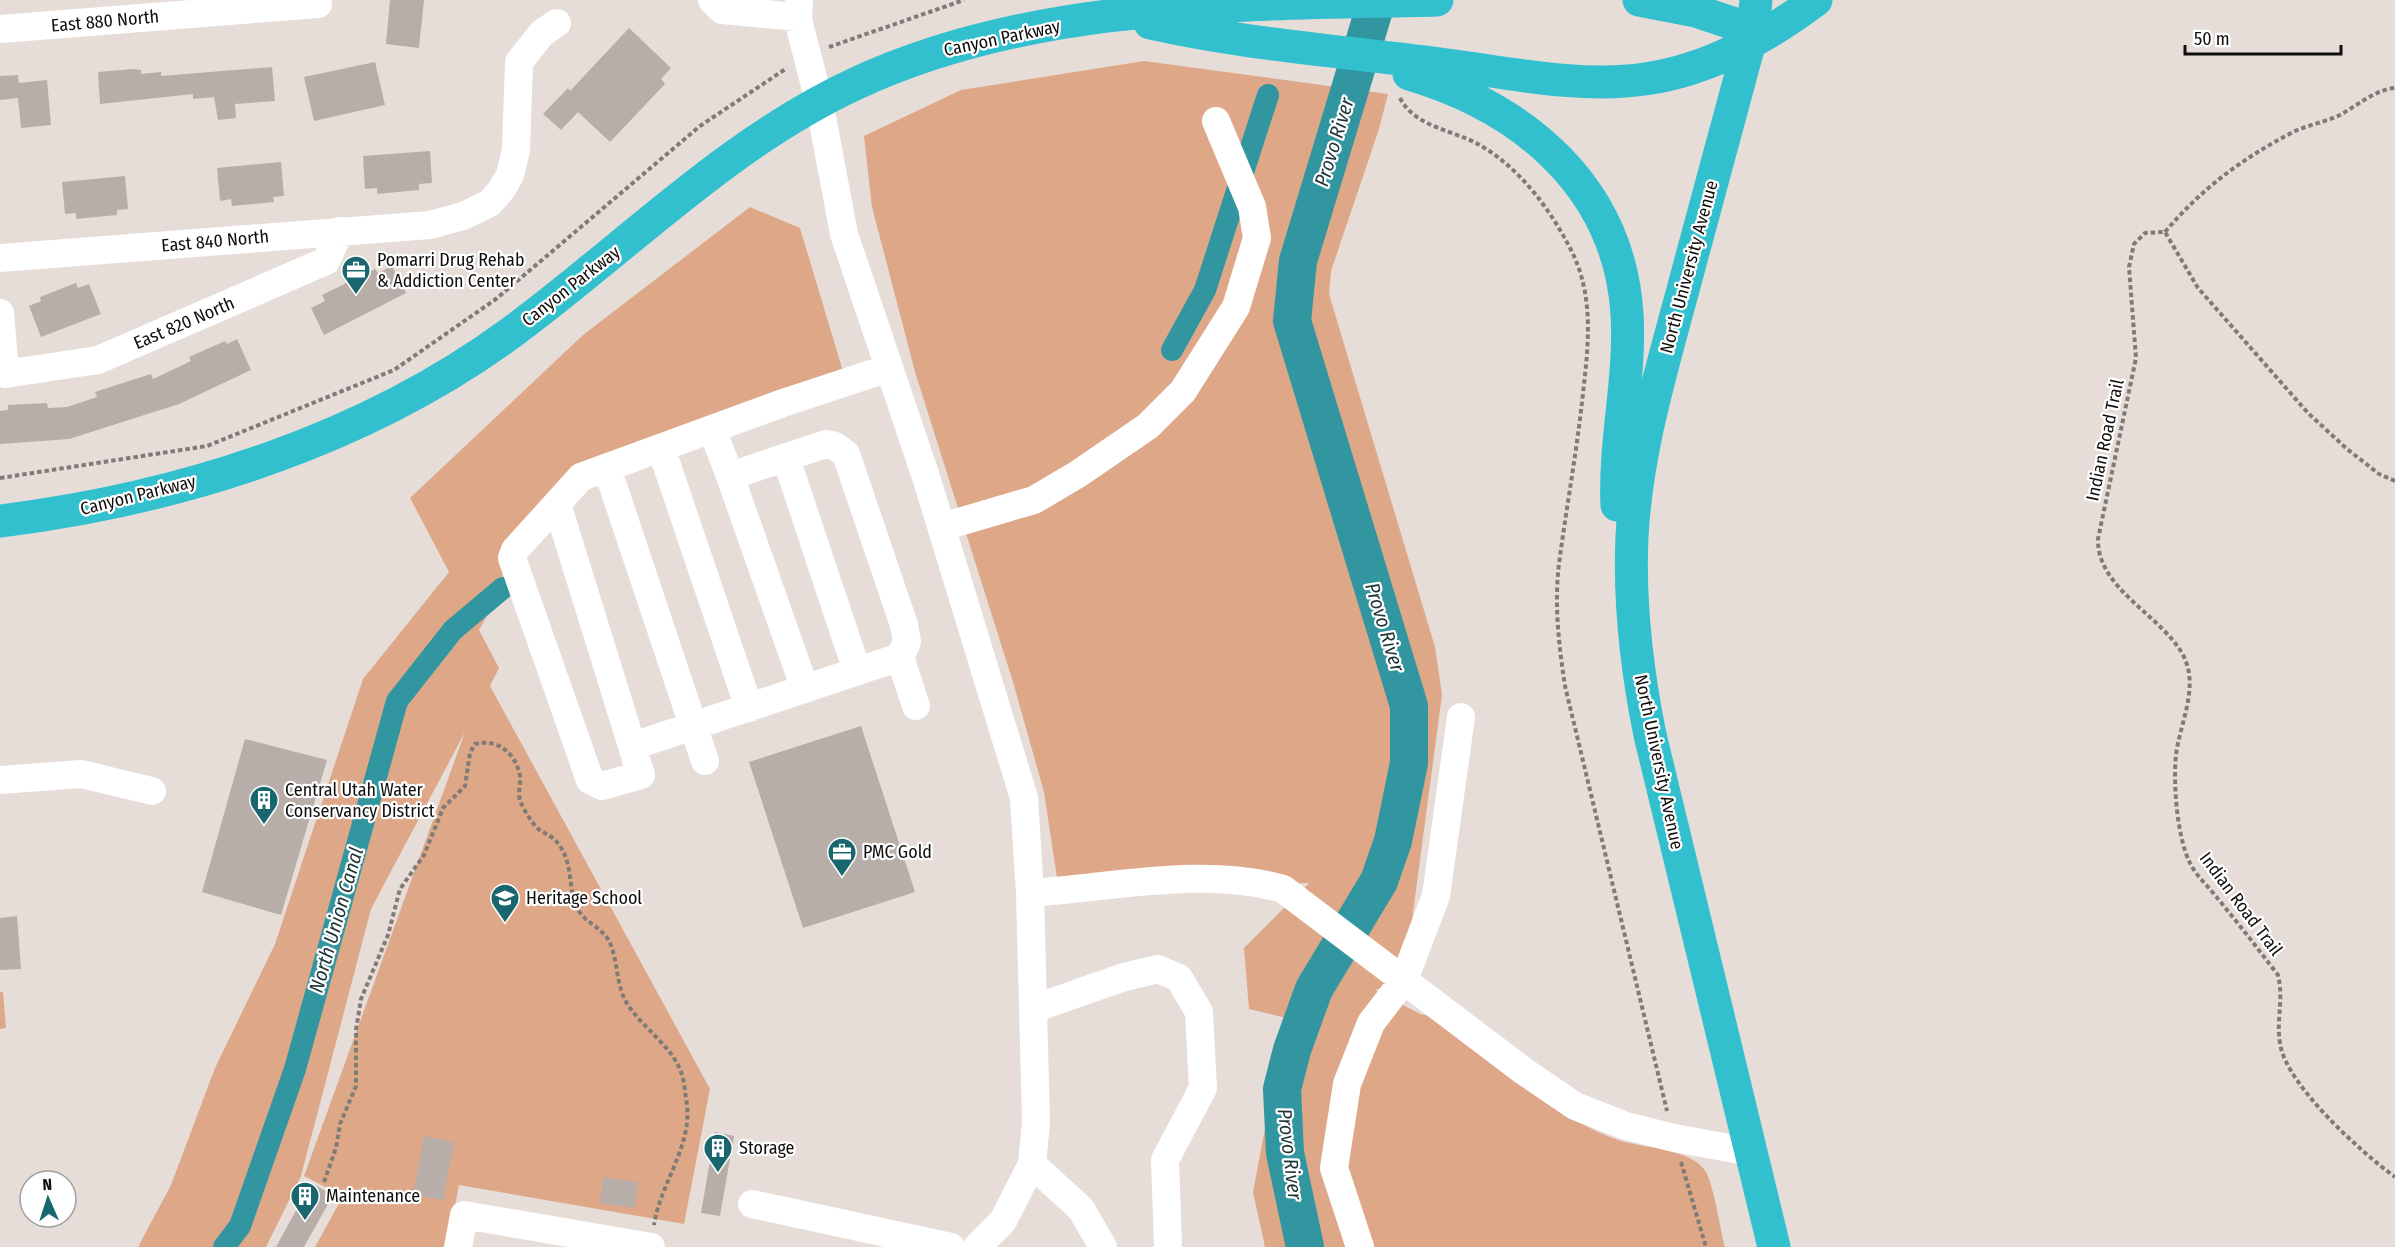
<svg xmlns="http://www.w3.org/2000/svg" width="2395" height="1247" font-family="'Fira Sans Condensed',sans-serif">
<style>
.green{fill:#dea888}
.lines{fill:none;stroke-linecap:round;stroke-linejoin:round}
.canal{stroke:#3296a0;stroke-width:22}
.river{stroke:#3296a0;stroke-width:38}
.building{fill:#b7aeaa}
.path{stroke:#817b77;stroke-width:4;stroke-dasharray:4.5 3;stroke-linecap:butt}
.minor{stroke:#fff;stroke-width:28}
.highway{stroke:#32c0cf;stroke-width:33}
.labels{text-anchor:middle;stroke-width:4.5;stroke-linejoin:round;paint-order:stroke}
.street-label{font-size:18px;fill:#100e0c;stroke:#fff}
.poi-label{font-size:18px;fill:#100e0c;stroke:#fff;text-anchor:start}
.water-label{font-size:20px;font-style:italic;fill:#1e3537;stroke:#fff}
</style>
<rect width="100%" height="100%" fill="#e6ddd8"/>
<!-- green -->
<path class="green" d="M 1144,61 L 1388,94 L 1379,129 L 1331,271 L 1329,294 L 1435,647 L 1442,695 L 1404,980 L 1375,990 L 1420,1014 L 1433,1016 C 1491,1059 1549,1115 1618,1140 C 1641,1148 1692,1148 1706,1172 C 1714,1187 1720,1228 1725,1247 L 1265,1247 L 1253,1192 L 1286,1018 L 1249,1009 L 1244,948 L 1309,883 L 1059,891 L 1044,792 L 1013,682 L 915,372 L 872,207 L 864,136 L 961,90 Z
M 750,207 L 800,228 L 845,378 L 579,475 L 502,562 L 503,588 L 479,630 L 499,668 L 490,686 L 710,1089 L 684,1224 L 459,1185 L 447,1247 L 315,1247 L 343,1196 L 304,1176 L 465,732 L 371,909 L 301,1176 L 266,1247 L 138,1247 L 171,1185 L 215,1068 L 275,944 L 363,679 L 449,572 L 410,498 L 583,335 Z
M 0,992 L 3,992 L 6,1028 L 0,1029 Z"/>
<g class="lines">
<!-- canal -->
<path class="canal" d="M 1172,350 L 1205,290 L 1268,95
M 224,1247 L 240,1226 L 295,1069 L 397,701 L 453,630 L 503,588"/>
<!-- river -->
<path class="river" d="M 1305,1247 L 1285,1153 L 1282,1089 L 1292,1050 L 1314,989 L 1379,881 L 1393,841 L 1409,763 L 1409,706 L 1292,321 L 1298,261 L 1377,0"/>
</g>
<!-- building -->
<path class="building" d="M 390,0 L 424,0 L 419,48 L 386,44 Z
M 629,28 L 671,68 L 661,79 L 665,84 L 610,142 L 578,112 L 561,130 L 543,114 L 568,88 L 570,91 Z
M 375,62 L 385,105 L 314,121 L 304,77 Z
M 272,67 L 275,101 L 235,104 L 236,118 L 218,120 L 214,97 L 193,99 L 193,94 L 100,104 L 98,72 L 133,69 L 141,70 L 141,74 L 161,72 L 161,76 Z
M 18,75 L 19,83 L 47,80 L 51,125 L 21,128 L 18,98 L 0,100 L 0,76 Z
M 430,151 L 432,183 L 419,184 L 419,190 L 377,194 L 377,188 L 365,189 L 363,156 Z
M 281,162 L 284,196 L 273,197 L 274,202 L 232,206 L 231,199 L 220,201 L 217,168 Z
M 125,176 L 128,209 L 117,210 L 117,215 L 76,219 L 76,213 L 65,214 L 62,182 Z
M 392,266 L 406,293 L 324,335 L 311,308 L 325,301 L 322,295 L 375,269 L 378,273 Z
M 76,283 L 78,288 L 89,284 L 101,314 L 41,337 L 29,306 L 41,301 L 40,297 Z
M 237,339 L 251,370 L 179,404 L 69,439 L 0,444 L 0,411 L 8,410 L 8,405 L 47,403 L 48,408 L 67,407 L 97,397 L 95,392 L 151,374 L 153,379 L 191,361 L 189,357 L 225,341 L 227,344 Z
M 861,726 L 915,892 L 803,928 L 749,762 Z
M 245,739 L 327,760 L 281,915 L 202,892 Z
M 17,916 L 21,969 L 0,970 L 0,918 Z
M 715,1132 L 734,1136 L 720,1216 L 701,1213 Z
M 424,1136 L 454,1142 L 443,1200 L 413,1195 Z
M 603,1177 L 638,1182 L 635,1208 L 600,1203 Z
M 311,1183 L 333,1195 L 304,1247 L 276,1247 Z"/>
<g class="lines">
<!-- path -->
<path class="path" d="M 829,47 L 964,0
M 1400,98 C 1414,126 1451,130 1476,143 C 1517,165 1548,206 1569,246 C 1596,296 1588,348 1582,402 C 1576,456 1566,510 1559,564 C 1554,605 1559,646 1565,686 L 1667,1111
M 2165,232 C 2203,187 2243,158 2295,131 C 2309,125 2324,122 2338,116 C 2357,106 2374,90 2395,88
M 0,478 L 207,446 L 394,370 L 496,299 L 700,126 L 787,68
M 2395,481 L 2379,474 L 2347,449 L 2308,413 L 2198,288 L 2165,232 L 2145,233 L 2134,244 L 2129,267 L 2136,358 L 2098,539 C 2097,590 2164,616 2184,657 C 2199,688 2180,723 2176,755 C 2173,784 2177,837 2190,863 C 2196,876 2210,888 2218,899 C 2239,924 2258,949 2278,975 C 2284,1001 2276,1019 2280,1043 C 2285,1084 2362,1153 2395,1177
M 1681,1162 L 1706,1247
M 324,1182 L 336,1148 L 340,1124 L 356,1086 L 356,1030 L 361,999 L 388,935 L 400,889 L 424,855 L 443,808 L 465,786 L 470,753 L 475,744 C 497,738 516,753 520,776 C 521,785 517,794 521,803 C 524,810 531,821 536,827 C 543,834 552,834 560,846 C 574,867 567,890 579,911 C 586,923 604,929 610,943 C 618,962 616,982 625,1000 C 640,1027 670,1043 681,1072 C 684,1080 685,1090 686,1099 C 695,1143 660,1183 654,1225"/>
<!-- minor -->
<path class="minor" d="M 712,0 L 722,10 L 798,17
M 799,0 L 798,20 L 819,101 L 844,234 L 926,477 L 1024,798 L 1030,893 L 1036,1122 L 1032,1164 L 1003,1221 L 977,1247
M 0,29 L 318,4
M 0,258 L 430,225 L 463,216 L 490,203 L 502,189 L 510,175 L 516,150 L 519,62 L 542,33 L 557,23
M 0,313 L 5,374 L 98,360 L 326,261 L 340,231
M 712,429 L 730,476 L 826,444 L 835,446 L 846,454 L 904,625 L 907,642 L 900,657
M 661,448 L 749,708
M 786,458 L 857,671
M 607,468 L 705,761
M 730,476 L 805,689
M 557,504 L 641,775 L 602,786 L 590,780 L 512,558 L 515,550 L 581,477 L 783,403 L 889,368
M 942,527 L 1034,500 L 1078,474 L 1148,426 L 1183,391 L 1236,307 L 1257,238 L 1252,207 L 1216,121
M 633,746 L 900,657 L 916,706
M 0,780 L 81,774 L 152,791
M 1030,893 C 1110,888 1205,866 1283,889 L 1525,1072 L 1575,1106 L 1626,1126 L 1674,1138 L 1751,1152
M 1033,1009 L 1124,977 L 1158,969 L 1179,978 L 1199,1012 L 1203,1088 L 1165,1160 L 1168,1247
M 1032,1164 L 1081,1209 L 1103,1247
M 752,1204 L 951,1247
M 458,1247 L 464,1215 L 651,1247
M 1360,1247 L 1334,1168 L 1347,1084 L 1371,1023 L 1404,980 L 1436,896 L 1461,717"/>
<!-- highway -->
<path class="highway" d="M 1639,0 L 1696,11 L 1753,30
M 1756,0 L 1753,30 C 1729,119 1705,208 1681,297 C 1660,375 1636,455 1632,537 C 1629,603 1637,671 1650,735 L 1774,1247
M 1150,23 C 1243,44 1339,51 1433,63 C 1500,71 1578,89 1645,79 C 1709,70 1765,38 1816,0
M 1409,74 C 1524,108 1619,187 1627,314 C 1631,378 1614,441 1617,505
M 0,521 C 180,499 365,440 512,332 C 626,248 727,143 857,83 C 1036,0 1243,5 1437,0"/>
</g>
<!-- icons -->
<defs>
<g id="office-pin" transform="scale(1.5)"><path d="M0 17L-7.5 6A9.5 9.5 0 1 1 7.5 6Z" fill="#19666e" stroke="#fff"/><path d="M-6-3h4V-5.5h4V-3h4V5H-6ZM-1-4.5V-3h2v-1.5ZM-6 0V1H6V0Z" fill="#fff"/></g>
<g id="building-pin" transform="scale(1.5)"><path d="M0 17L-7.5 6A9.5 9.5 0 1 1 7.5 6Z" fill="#19666e" stroke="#fff"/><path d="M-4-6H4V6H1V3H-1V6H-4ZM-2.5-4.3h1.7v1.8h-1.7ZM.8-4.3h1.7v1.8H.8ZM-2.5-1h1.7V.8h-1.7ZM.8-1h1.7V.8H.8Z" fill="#fff"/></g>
<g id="school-pin" transform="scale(1.5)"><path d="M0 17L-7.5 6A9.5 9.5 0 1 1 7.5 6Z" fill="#19666e" stroke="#fff"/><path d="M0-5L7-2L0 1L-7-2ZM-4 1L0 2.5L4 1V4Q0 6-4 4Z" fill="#fff"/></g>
</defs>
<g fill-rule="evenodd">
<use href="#office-pin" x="356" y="270"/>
<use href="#building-pin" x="264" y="800"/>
<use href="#office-pin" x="842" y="852"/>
<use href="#school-pin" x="505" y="898"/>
<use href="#building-pin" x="718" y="1148"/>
<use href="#building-pin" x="305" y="1196"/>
</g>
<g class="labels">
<!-- street labels -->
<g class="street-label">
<text transform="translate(105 21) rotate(-5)" y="6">East 880 North</text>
<text transform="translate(1002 38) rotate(-12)" y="6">Canyon Parkway</text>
<text transform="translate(215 241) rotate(-5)" y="6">East 840 North</text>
<text transform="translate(1689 267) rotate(-75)" y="6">North University Avenue</text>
<text transform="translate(571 286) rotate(-38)" y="6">Canyon Parkway</text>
<text transform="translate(184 323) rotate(-23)" y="6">East 820 North</text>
<text transform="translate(2105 440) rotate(-78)" y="6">Indian Road Trail</text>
<text transform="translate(138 495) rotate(-14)" y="6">Canyon Parkway</text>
<text transform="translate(1659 762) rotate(78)" y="6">North University Avenue</text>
<text transform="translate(2241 904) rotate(53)" y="6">Indian Road Trail</text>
</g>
<!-- poi labels -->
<g class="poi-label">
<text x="377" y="266">Pomarri Drug Rehab<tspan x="377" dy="21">&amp; Addiction Center</tspan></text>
<text x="285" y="796">Central Utah Water<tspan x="285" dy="21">Conservancy District</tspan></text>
<text x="863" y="858">PMC Gold</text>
<text x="526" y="904">Heritage School</text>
<text x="739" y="1154">Storage</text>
<text x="326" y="1202">Maintenance</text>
</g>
<!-- water labels -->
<g class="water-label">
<text transform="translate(1334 142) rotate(-73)" y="7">Provo River</text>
<text transform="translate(1385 627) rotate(73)" y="7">Provo River</text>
<text transform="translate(336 920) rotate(-74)" y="7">North Union Canal</text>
<text transform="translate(1290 1154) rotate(83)" y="7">Provo River</text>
</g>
</g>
<!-- north arrow -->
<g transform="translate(48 1199) rotate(357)"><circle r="28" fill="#ffffff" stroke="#9f9f9e" stroke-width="1.5"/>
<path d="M0-4.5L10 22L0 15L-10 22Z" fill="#19666e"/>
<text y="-9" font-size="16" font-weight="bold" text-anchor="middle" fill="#100e0c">N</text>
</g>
<!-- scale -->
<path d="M2185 45v9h156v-9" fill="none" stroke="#100e0c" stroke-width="3"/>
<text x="2194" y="45" font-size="18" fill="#100e0c" stroke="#ffffff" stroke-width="4.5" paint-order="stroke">50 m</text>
</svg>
